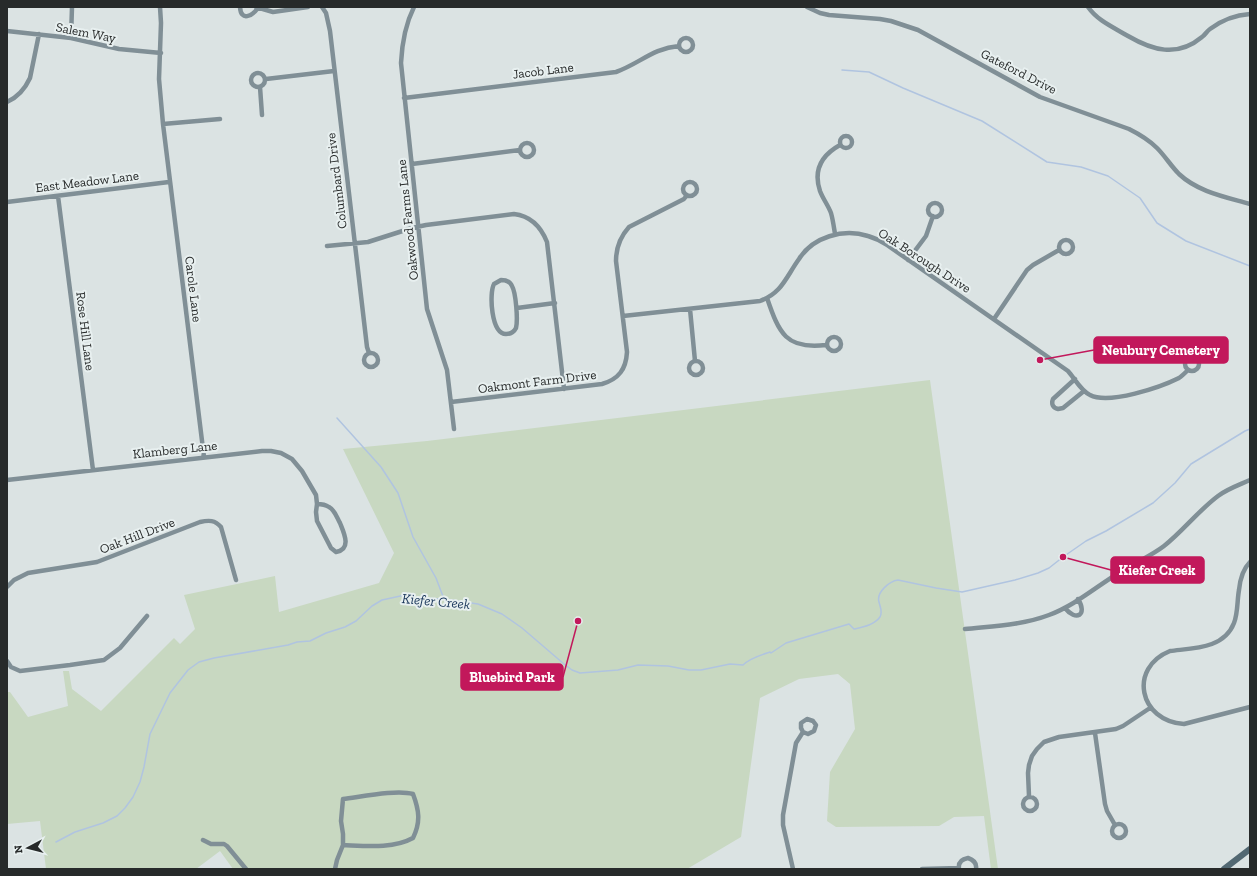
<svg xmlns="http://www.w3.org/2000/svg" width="1257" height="876" font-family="'Zilla Slab',serif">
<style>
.green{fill:#c8d8c1}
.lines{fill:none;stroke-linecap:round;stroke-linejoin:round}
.stream{stroke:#b0c4e0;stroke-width:1.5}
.street{stroke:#808f96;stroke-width:4.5}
.secondary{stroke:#526872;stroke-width:6}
.labels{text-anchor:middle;stroke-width:4;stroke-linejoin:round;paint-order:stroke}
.street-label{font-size:13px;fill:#272a2a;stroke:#e8f0f0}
.water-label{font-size:14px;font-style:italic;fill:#153257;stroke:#e8f0f0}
.leader{fill:none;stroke:#c2185b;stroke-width:1.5}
.callout-dot{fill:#c2185b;stroke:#e8f0f0;stroke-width:1.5}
.callout{fill:#c2185b;stroke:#c2185b;stroke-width:1.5}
.callout-label{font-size:14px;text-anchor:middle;font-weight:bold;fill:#fff}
</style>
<rect width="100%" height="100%" fill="#dbe3e3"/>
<!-- green -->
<path class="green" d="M 930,380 L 998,869 L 991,869 L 984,816 L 954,817 L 939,826 L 836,827 L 827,821 L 830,772 L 855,729 L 850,684 L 838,674 L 799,679 L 760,698 L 741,837 L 687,869 L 233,869 L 220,851 L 196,869 L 46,869 L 40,821 L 7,824 L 7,692 L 10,692 L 28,717 L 68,706 L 63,671 L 69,671 L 72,689 L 101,711 L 174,638 L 180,644 L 195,629 L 184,595 L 275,576 L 279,612 L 379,583 L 394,553 L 343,449 L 427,441 Z"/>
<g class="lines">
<!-- stream -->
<path class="stream" d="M 842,70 L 869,72 L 903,88 L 982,121 L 1047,162 L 1081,167 L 1108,176 L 1140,198 L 1157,223 L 1186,241 L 1250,266
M 337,418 L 381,467 L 398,493 L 413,537 L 436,578 L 444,599
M 56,842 L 75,832 L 103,823 L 117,816 L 125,808 L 133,797 L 140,782 L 144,767 L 150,734 L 170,693 L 188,670 L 199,662 L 214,658 L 288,645 L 297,642 L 310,641 L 326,633 L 345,627 L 356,621 L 372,606 L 382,600 L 405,595 L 415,598 L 444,599 L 478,604 L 502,614 L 522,628 L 564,664 L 572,670 L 580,673 L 618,670 L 638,665 L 668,666 L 689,670 L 701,670 L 730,664 L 743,665 C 750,658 761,655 770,652 L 771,653 L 786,643 L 849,624 L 854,629 C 863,627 874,625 880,617 C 883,611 880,607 879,602 C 876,592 890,581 898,580 L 936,588 L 962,592 L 1015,580 L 1038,573 L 1049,568 L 1063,557 L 1086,541 L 1106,531 L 1153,503 L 1175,483 L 1191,464 L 1245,431 L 1250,429"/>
<!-- street -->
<path class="street" d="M 160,7 L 161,23 L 159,79 L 163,124 L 204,457
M 240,7 C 241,22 252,16 258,8
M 256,7 L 273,12 L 308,7
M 322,7 L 326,13 L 330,31 L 367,347 L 369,353
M 414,7 C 405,25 402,43 401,63 L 427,309 L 447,370 L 454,429
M 807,7 L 820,13 L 829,15 L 880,19 L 891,21 L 918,30 L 1040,97 L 1129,129 C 1139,134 1149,140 1157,148 C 1165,156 1171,166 1179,174 C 1198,192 1226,197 1250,204
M 1088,7 C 1098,21 1113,27 1128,36 C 1152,50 1177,58 1202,37 C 1205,35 1207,31 1210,29 C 1222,20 1235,15 1250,14
M 7,31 L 71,38 L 119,49 L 161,53
M 71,38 L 72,7
M679 45a7 7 0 1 1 14 0a7 7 0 1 1-14 0Z
M251 80a7 7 0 1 1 14 0a7 7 0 1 1-14 0Z
M 266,79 L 334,71
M 260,87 L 262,115
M 404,98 L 616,72 C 639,64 653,48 679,46
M 7,102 C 18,97 25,89 30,78 L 39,34
M 163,124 L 220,119
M840 142a6 6 0 1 1 12 0a6 6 0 1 1-12 0Z
M520 150a7 7 0 1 1 14 0a7 7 0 1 1-14 0Z
M 412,164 L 520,150
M683 189a7 7 0 1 1 14 0a7 7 0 1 1-14 0Z
M 58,196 L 93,470
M 7,202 L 169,182
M928 210a7 7 0 1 1 14 0a7 7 0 1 1-14 0Z
M 835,234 C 834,228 833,220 831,213 C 828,205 823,199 820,191 C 813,170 822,155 840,145
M1059 247a7 7 0 1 1 14 0a7 7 0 1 1-14 0Z
M 327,246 L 368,242 L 412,228 L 426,225 L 514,214 C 531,216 541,227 547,242 L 564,389
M 908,260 L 926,236 L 933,216
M 501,280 C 506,280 510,281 512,286 C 516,293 518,320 516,328 C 514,332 511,334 506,334 C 491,334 489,293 494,284 Z
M 767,298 C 779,333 786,350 826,345
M 517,308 L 555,303
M 690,309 L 695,361
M 623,316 L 760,301 C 782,293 786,277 799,259 C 813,237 843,228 868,236 C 875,238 881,241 887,245 L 1068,371 C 1075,379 1081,391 1090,395 C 1109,405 1161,387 1179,378 C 1182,376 1185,373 1188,370
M 994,319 L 1027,270 L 1033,265 L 1059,250
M827 344a7 7 0 1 1 14 0a7 7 0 1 1-14 0Z
M364 360a7 7 0 1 1 14 0a7 7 0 1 1-14 0Z
M1185 364a7 7 0 1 1 14 0a7 7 0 1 1-14 0Z
M689 368a7 7 0 1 1 14 0a7 7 0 1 1-14 0Z
M 1075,379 L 1053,399 C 1051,404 1053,408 1058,409 L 1063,408 L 1084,391
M 451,402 L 602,384 C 619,379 626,369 627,352 L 616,261 C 616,247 620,237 629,227 L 684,199 L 687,195
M 7,480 L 262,451 L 271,451 L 281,453 L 292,459 L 302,471 L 316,495 L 317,504 L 316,512 L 317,521 L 331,548 L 336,552 C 352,549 344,533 340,523 C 337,518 335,510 329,507 C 326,505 321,504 317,504
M 1250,562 C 1242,570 1240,580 1239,590 C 1237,601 1238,613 1234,623 C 1224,649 1193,648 1170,651 C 1128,668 1139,721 1184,724 L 1250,707
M 7,587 L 14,580 L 28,573 L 97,562 L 200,522 C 209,520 215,520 221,527 L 236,580
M 1065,608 C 1076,622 1088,615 1078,599
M 965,629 C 993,626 1023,625 1049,615 C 1076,605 1098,585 1122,571 C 1136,562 1151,556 1164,546 C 1183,531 1198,511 1218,496 C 1227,489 1239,485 1250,480
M 7,661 L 11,667 L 20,671 L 70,665 L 104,660 L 120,648 L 147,616
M 1095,733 L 1105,804 L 1107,811 L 1115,825
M 1029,796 L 1028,773 L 1029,765 L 1032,756 L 1037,749 L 1044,742 L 1059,737 L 1116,729 L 1123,726 L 1150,708
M1023 804a7 7 0 1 1 14 0a7 7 0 1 1-14 0Z
M1112 831a7 7 0 1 1 14 0a7 7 0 1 1-14 0Z
M 203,840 L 211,844 L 224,844 L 227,846 L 246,869
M 335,869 L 337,860 L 343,845 L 343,834 L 341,821 L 343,799 C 360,797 397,789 413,794 C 419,810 421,822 413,838 C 393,849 366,846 343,845
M 793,869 L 783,825 L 783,815 L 796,743 L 803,732 L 801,728 L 801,723 L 807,719 L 813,721 L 816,725 L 814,731 L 808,734 L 803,732
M 922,869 L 959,868
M 959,869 C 958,862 962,859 968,858 C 974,860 977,863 976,869"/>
<!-- secondary -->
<path class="secondary" d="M 1224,869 L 1250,849"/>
</g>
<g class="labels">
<!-- street labels -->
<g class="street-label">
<text transform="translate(86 32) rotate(11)" y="5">Salem Way</text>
<text transform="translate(543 70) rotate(-7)" y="5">Jacob Lane</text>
<text transform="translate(1019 71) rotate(27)" y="5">Gateford Drive</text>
<text transform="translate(87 181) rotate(-7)" y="5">East Meadow Lane</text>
<text transform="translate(336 181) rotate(-97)" y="5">Columbard Drive</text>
<text transform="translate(407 220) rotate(-96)" y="5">Oakwood Farms Lane</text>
<text transform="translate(925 260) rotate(33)" y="5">Oak Borough Drive</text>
<text transform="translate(194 289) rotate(83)" y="5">Carole Lane</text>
<text transform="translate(86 331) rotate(83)" y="5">Rose Hill Lane</text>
<text transform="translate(537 381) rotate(-7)" y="5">Oakmont Farm Drive</text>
<text transform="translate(175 449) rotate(-6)" y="5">Klamberg Lane</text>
<text transform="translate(137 535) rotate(-21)" y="5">Oak Hill Drive</text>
</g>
<!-- water labels -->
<g class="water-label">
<text transform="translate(436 601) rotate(5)" y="5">Kiefer Creek</text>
</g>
</g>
<!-- callouts -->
<path class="leader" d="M1040 360L1094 350M1063 557L1111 570M578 621L563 677"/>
<g class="callout-dot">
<circle cx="1040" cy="360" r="4"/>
<circle cx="1063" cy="557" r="4"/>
<circle cx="578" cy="621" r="4"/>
</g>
<g class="callout">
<rect x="1094" y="337" width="134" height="26" rx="4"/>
<rect x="1111" y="557" width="93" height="26" rx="4"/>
<rect x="461" y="664" width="102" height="26" rx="4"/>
</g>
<g class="callout-label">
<text x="1161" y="355">Neubury Cemetery</text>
<text x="1157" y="575">Kiefer Creek</text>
<text x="512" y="682">Bluebird Park</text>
</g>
<!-- border -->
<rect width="1257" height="876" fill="none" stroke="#272a2a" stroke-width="16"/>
<!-- north arrow -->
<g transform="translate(28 848) rotate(263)" stroke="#e8f0f0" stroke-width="3" paint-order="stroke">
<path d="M0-3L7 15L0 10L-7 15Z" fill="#272a2a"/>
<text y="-6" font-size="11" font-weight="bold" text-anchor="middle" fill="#272a2a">N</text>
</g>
</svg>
